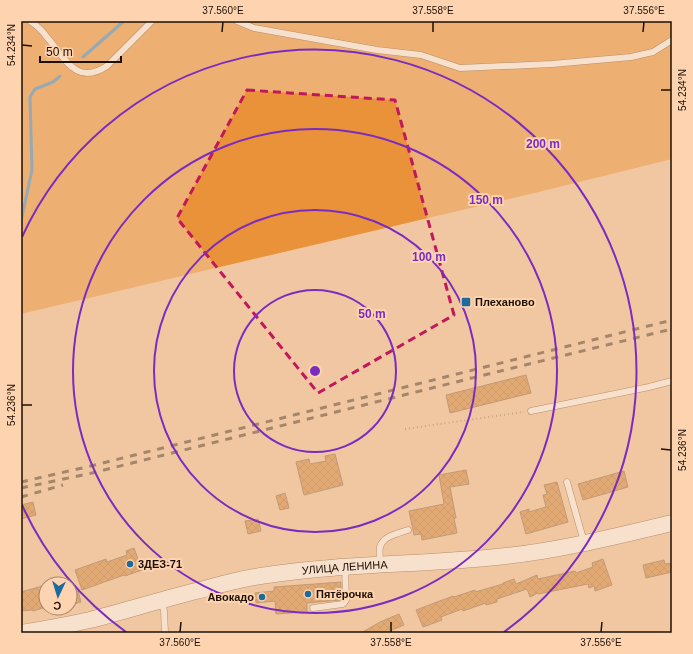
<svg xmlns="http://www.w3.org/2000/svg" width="693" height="654" font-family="Helvetica,sans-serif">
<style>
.grass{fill:#ea923a}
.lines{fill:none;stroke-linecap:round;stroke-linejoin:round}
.stream{stroke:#2788c6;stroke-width:3}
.building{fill:url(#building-cross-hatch);stroke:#8a6544}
.lane-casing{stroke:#704d2c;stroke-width:7}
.secondary-casing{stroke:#704d2c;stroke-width:17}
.path{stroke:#96785e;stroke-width:2;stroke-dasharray:1 3;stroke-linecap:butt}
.lane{stroke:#fff;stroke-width:6}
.secondary{stroke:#fff;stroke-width:16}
.rail{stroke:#4d3928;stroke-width:3;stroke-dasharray:7 7;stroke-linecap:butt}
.marked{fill:none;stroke:#c2185b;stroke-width:3;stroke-dasharray:8 5;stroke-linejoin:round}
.ticks{fill:none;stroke:#1e1004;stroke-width:1.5}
.ring{fill:none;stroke:#7b2cbf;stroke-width:2}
.poi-dot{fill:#1c6b9d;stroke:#fed4b0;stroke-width:1.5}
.labels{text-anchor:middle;stroke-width:4;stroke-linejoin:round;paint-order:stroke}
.poi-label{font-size:11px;font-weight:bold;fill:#1e1004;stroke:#fed4b0;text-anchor:start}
.street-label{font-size:11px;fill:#1e1004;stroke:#fed4b0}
.centre{fill:#7b2cbf;stroke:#fed4b0;stroke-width:2}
.ring-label{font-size:12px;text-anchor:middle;font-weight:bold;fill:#7b2cbf;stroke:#fed4b0;stroke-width:4;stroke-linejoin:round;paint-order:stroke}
.neatline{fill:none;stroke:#1e1004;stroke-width:1.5}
.ticks-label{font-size:10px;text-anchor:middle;fill:#1e1004}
</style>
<defs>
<pattern id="building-cross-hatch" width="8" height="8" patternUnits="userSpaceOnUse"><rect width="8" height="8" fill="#d0853b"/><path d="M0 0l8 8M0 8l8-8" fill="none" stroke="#a86b2f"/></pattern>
</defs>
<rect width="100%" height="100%" fill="#f1c7a3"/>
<!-- grass -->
<path class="grass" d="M 21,21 L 672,21 L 672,159 L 551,189 L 21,314 Z"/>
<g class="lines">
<!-- stream -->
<path class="stream" d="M 83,57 L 124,21
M 21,221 L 32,170 L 30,97 L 35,89 L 53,82 L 60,76"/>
</g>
<!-- building -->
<path class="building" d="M 526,375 L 531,393 L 450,413 L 446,395 Z
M 335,454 L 343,485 L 304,495 L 296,462 L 309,459 L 310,464 L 326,461 L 325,456 Z
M 466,470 L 469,484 L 450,487 L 456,518 L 454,518 L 457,533 L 422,540 L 421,534 L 414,535 L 409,511 L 444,504 L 439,475 Z
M 624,471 L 628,487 L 583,500 L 578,484 Z
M 557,482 L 568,522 L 526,534 L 520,512 L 529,509 L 529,512 L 546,507 L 543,495 L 547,494 L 544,485 Z
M 285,493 L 289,508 L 280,510 L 276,496 Z
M 33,502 L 36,515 L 21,519 L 21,505 Z
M 258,519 L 261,531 L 248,534 L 245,521 Z
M 134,548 L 142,570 L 125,576 L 124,575 L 82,590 L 75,570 L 106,559 L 107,562 L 127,555 L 126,551 Z
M 603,559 L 612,585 L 595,591 L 594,586 L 589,588 L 588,584 L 538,594 L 538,593 L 530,597 L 527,589 L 497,599 L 497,602 L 486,605 L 486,603 L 463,611 L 462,609 L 441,617 L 442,620 L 423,627 L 416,610 L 453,596 L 454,597 L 475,590 L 475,592 L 503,584 L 503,583 L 514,579 L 516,584 L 537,575 L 538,579 L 575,571 L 576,573 L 593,567 L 592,563 Z
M 664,560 L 665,564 L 672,563 L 672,572 L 646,578 L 643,565 Z
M 341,582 L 341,600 L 307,603 L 307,612 L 276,614 L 275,601 L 256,603 L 255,593 L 274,591 L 274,587 Z
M 46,585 L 46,607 L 33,611 L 32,610 L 21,611 L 21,592 Z
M 78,591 L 81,602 L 70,605 L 70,594 Z
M 399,614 L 404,625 L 385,633 L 361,633 L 380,622 Z"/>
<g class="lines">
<!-- lane casing -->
<g class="lane-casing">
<path id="lane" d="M 30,21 C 36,25 42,30 46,36 C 64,56 75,87 107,66 L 152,21
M 237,21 L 254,28 L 377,50 L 421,55 L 460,68 L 552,64 L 631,57 L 653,52 L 672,40
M 531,411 L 649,387 L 672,381
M 567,482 L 584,542
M 380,564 C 380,558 379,552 380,547 C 383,536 399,533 408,530
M 162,602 L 164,611 L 165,633
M 313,608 L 343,604 L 346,600 L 345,567"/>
</g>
<!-- secondary casing -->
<g class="secondary-casing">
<g id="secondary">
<path id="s1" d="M 21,633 C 44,629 67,625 90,620 C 125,611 160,600 196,591 C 219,585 243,578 267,575 C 346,563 426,565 506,556 C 562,550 617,536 672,523"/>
</g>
</g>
<!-- path -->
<path class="path" d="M 405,429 L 524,412"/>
<!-- lane -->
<use href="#lane" class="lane"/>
<!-- secondary -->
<use href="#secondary" class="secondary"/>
<!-- rail -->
<path class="rail" d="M 21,482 L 91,466 L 672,320
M 21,488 L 92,473 L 480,376 L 672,329
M 21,497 L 63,485"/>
</g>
<!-- marked area -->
<path d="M0 0H693V654H0ZM 247,90 L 395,100 L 454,315 L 318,393 L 177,218 Z" fill="#f1c7a3" fill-opacity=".55" fill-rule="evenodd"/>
<path class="marked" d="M 247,90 L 395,100 L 454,315 L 318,393 L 177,218 Z"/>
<!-- ticks -->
<path class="ticks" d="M 222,32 L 223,22M 433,32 L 433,22M 643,32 L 644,22M 22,45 L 32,46M 661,90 L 671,90M 22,405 L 32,405M 661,449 L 671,450M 180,632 L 181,622M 391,632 L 391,622M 601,632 L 602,622"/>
<!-- distance rings -->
<g class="ring">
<circle cx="315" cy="371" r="81"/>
<circle cx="315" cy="371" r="161"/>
<circle cx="315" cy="371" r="242"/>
<path d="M126 632A322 322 0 0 1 22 505M22 237A322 322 0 1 1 504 632"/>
</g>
<!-- markers -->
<g class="poi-dot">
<rect x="461" y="297" width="10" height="10" rx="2"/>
<circle cx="130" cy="564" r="4"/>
<circle cx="308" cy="594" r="4"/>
<circle cx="262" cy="597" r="4"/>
</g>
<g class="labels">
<!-- poi labels -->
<g class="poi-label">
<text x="475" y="306">Плеханово</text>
<text x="138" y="568">3ДЕЗ-71</text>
<text x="316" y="598">Пятёрочка</text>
<text x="254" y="601" text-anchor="end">Авокадо</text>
</g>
<!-- street labels -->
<g class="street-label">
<text dy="4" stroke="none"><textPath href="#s1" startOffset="331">УЛИЦА ЛЕНИНА</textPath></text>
</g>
</g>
<circle cx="315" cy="371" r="6" class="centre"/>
<g class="ring-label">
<text x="543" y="148">200 m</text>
<text x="486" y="204">150 m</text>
<text x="429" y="261">100 m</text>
<text x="372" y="318">50 m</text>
</g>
<!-- border -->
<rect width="693" height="654" fill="none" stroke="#fed4b0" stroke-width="44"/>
<!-- north arrow -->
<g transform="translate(58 596) rotate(184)"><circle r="19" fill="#fed4b0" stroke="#a4866b"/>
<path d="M0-3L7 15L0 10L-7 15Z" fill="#1c6b9d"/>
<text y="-6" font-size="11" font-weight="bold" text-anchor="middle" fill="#1e1004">С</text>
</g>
<!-- scale -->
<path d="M40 56v6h81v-6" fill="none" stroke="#1e1004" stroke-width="2"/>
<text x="46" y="56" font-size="12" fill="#1e1004" stroke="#fed4b0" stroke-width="3" paint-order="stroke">50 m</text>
<rect x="22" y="22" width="649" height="610" class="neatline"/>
<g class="ticks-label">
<text x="223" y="14">37.560°E</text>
<text x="433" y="14">37.558°E</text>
<text x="644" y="14">37.556°E</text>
<text transform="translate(11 45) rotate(-90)" y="4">54.234°N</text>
<text transform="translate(682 90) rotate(-90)" y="4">54.234°N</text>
<text transform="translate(11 405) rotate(-90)" y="4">54.236°N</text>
<text transform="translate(682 450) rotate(-90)" y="4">54.236°N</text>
<text x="180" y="646">37.560°E</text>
<text x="391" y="646">37.558°E</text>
<text x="601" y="646">37.556°E</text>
</g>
</svg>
